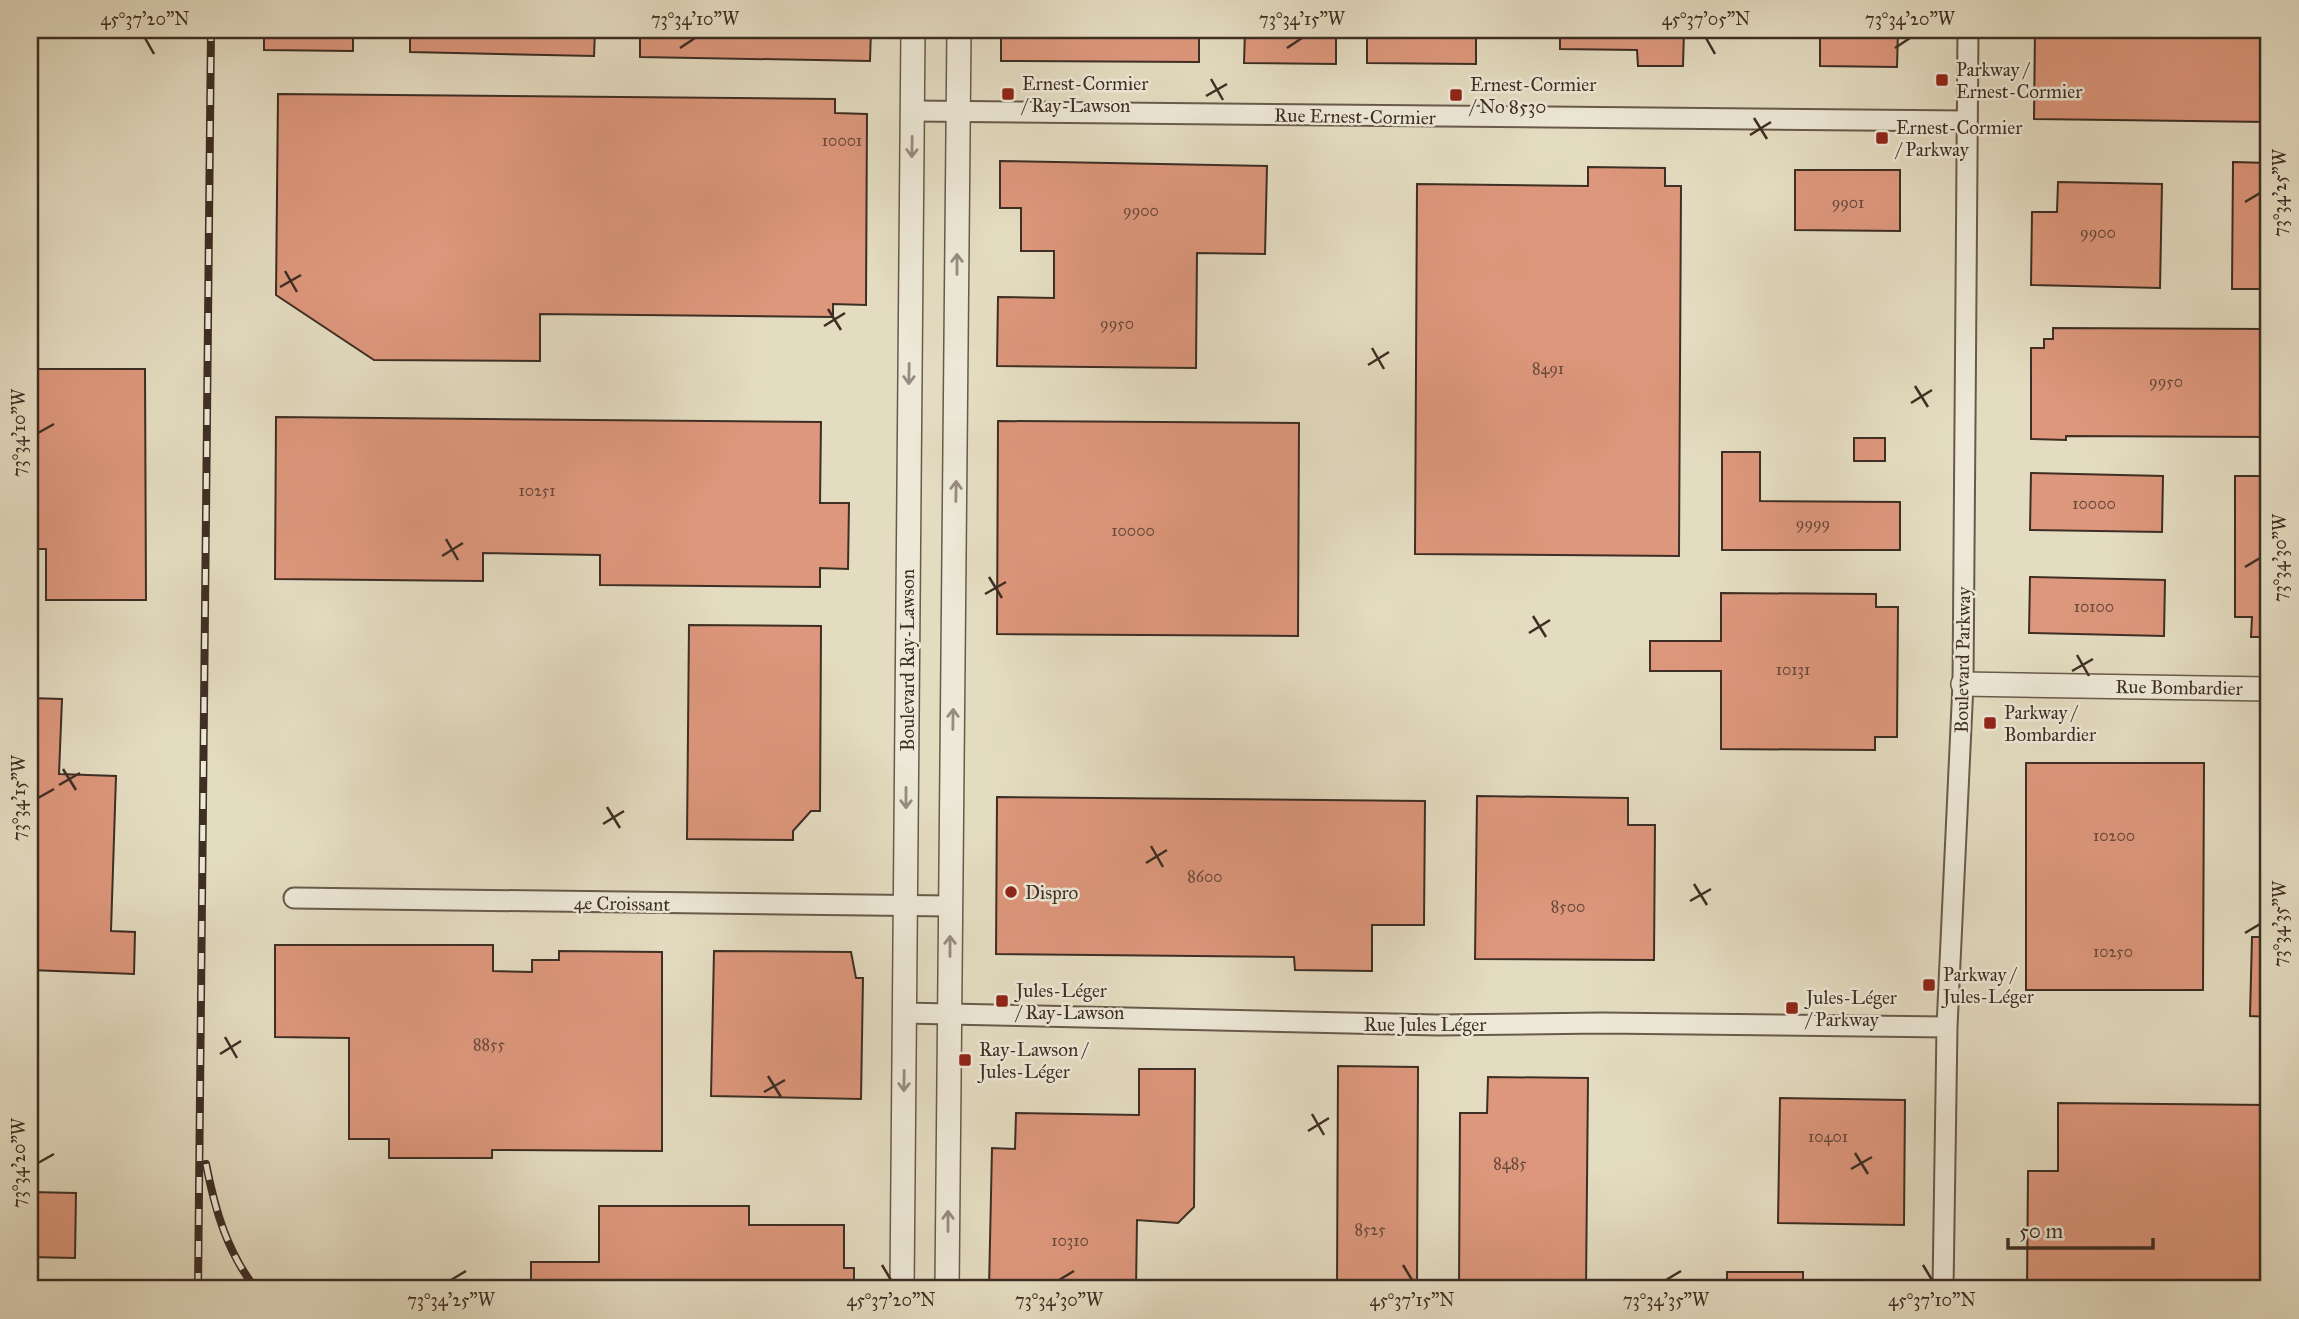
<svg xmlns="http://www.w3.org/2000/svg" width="2299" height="1319" font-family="'IM FELL Great Primer',serif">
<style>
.building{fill:#dd977c;stroke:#3e2e24;stroke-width:2}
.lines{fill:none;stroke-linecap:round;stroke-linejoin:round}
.minor-casing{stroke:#685a4b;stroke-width:23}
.tertiary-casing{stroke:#685a4b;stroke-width:26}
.minor{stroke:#ede8d7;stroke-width:19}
.tertiary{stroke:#ede8d7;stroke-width:23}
.rail-casing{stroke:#3e2e24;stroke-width:8}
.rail{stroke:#ede8d7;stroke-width:5;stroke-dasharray:16;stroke-linecap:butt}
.oneway{stroke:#968b7e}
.ticks{fill:none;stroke:#3e2e24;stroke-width:2.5}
.poi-dot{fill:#8f2418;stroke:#ede8d7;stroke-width:2.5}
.labels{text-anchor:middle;stroke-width:5;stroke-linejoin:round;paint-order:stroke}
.number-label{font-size:16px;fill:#66483a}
.poi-label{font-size:19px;fill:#3e2e24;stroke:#ede8d7;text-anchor:start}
.street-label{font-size:19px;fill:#3e2e24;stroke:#ede8d7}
.neatline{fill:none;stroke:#3e2e24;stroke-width:2.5}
.ticks-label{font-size:18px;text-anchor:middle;fill:#3e2e24}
</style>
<rect width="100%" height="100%" fill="#e4dcc1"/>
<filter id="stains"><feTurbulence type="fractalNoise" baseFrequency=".00286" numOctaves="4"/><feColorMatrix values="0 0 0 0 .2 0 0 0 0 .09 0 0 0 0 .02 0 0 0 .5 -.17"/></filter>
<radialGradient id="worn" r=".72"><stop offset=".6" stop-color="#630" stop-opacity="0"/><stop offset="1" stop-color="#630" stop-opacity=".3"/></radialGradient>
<!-- building -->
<path class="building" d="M 264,30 L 353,30 L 353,51 L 264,50 Z
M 410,30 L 595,30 L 594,56 L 410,52 Z
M 640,30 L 871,30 L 870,61 L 640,57 Z
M 1001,30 L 1199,30 L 1199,62 L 1001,61 Z
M 1245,30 L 1336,30 L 1336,64 L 1244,63 Z
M 1367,30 L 1476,30 L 1476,64 L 1367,63 Z
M 1560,30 L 1684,30 L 1683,66 L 1638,66 L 1637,50 L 1560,49 Z
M 1820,30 L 1898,30 L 1897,67 L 1820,66 Z
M 2035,30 L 2269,30 L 2269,122 L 2034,119 Z
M 278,94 L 835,99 L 835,113 L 867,114 L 866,305 L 833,304 L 833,317 L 540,314 L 540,361 L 374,360 L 276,295 Z
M 1000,161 L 1267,166 L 1265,254 L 1197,253 L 1196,368 L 997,366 L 998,297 L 1054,298 L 1054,251 L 1021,251 L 1021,208 L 1000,208 Z
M 2233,162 L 2269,163 L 2269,289 L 2232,289 Z
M 1588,167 L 1665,168 L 1665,186 L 1681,186 L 1679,556 L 1415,554 L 1417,184 L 1588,186 Z
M 1795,170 L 1900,170 L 1900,231 L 1795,230 Z
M 2058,182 L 2162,184 L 2160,288 L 2031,285 L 2032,212 L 2057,212 Z
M 2053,328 L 2269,329 L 2269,437 L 2066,436 L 2066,440 L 2031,439 L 2031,348 L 2044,348 L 2044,339 L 2053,339 Z
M 30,369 L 145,369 L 146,600 L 46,600 L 46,549 L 30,549 Z
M 276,417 L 821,422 L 820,503 L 849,503 L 848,569 L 820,568 L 820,587 L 600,585 L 600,555 L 483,553 L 483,581 L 275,579 Z
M 998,421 L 1299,423 L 1298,636 L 997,634 Z
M 1854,438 L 1885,438 L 1885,461 L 1854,461 Z
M 1722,452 L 1760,452 L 1760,501 L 1900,502 L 1900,550 L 1722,550 Z
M 2031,473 L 2163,476 L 2162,532 L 2030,530 Z
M 2235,476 L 2269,476 L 2269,637 L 2251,637 L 2252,617 L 2235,617 Z
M 2030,577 L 2165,580 L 2164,636 L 2029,633 Z
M 1721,593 L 1876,594 L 1876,607 L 1898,607 L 1897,737 L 1875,737 L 1875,750 L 1721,749 L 1721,671 L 1650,671 L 1650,641 L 1721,641 Z
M 689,625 L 821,626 L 820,811 L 811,811 L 793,831 L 793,840 L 687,839 Z
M 30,698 L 62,699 L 59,774 L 116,776 L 111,931 L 135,932 L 134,974 L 30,970 Z
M 2026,763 L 2204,763 L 2203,990 L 2026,990 Z
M 1477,796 L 1628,798 L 1628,825 L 1655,825 L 1654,960 L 1475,959 Z
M 997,797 L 1425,801 L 1424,925 L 1372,925 L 1372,971 L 1295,970 L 1294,957 L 996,954 Z
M 2252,937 L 2269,937 L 2269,1017 L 2250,1016 Z
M 275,945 L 493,945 L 493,971 L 532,972 L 532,960 L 559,960 L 559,951 L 662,952 L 662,1151 L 492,1150 L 492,1158 L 389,1158 L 389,1139 L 349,1139 L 349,1038 L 275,1037 Z
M 714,951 L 851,952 L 856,978 L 863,978 L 861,1099 L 711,1096 Z
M 1338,1066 L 1418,1067 L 1417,1289 L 1337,1289 Z
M 1139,1069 L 1195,1069 L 1194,1207 L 1178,1223 L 1137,1220 L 1136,1289 L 989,1289 L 992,1148 L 1015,1149 L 1016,1113 L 1139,1115 Z
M 1488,1077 L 1588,1078 L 1586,1289 L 1459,1289 L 1460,1113 L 1487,1113 Z
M 1780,1098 L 1905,1100 L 1904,1225 L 1778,1223 Z
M 2058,1103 L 2269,1105 L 2269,1289 L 2027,1289 L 2028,1171 L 2058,1171 Z
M 30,1192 L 76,1193 L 75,1258 L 30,1257 Z
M 599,1206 L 749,1206 L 749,1225 L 844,1225 L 844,1268 L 854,1268 L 854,1289 L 531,1289 L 531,1262 L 599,1262 Z
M 1727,1272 L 1803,1272 L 1803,1289 L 1727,1289 Z"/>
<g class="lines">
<!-- minor casing -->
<g class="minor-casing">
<path id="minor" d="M 912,111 L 1966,121
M 294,898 L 950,906
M 904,1013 L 1438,1025 L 1602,1023 L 1947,1027
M 1943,1289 L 1947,1027 L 1963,684 L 1968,30"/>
</g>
<!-- tertiary casing -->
<g class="tertiary-casing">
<path id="tertiary" d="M 1963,684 L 2269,689
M 902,1289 L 913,30
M 947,1289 L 959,30"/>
</g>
<!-- minor -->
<use href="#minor" class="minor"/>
<!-- tertiary -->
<use href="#tertiary" class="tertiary"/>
<!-- rail casing -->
<g class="rail-casing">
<path id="rail" d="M 206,1164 C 215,1210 227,1252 256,1289
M 198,1289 L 211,30"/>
</g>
<!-- rail -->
<use href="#rail" class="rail"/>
</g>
<!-- one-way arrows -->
<defs><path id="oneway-shaft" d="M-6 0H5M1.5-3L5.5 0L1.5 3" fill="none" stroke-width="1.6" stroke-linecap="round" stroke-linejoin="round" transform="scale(1.75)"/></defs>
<g class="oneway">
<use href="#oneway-shaft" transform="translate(912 147) rotate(91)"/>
<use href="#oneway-shaft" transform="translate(957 264) rotate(-90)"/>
<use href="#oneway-shaft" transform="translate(909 374) rotate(91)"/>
<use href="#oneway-shaft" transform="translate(956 491) rotate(-89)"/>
<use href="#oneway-shaft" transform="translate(953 719) rotate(-89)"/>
<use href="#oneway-shaft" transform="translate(906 798) rotate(90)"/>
<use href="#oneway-shaft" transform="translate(950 946) rotate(-90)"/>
<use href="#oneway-shaft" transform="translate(904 1081) rotate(91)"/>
<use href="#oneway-shaft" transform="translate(948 1221) rotate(-90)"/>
</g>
<!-- ticks -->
<path class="ticks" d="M 145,38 L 154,54M 1706,38 L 1715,54M 680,48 L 695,38M 1287,48 L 1302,38M 1895,48 L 1910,38M 1211,79 L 1223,100M 1206,96 L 1227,84M 1754,118 L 1767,139M 1750,135 L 1771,122M 2245,202 L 2260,193M 285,271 L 297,292M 280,287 L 301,275M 828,309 L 841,330M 824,326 L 845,313M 1372,348 L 1384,369M 1368,365 L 1389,352M 1915,386 L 1928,407M 1911,403 L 1932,390M 38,433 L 54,424M 446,539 L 458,560M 442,556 L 463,543M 2245,567 L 2260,558M 989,577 L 1002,598M 985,594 L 1006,582M 1533,616 L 1546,637M 1529,633 L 1550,620M 2077,655 L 2089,676M 2072,671 L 2093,659M 63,769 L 76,790M 59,785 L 80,773M 38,798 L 54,789M 607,807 L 620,828M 603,824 L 624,811M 1151,846 L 1163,867M 1146,863 L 1167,850M 1694,884 L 1707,905M 1690,901 L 1711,889M 2245,933 L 2260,924M 225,1037 L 237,1058M 220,1054 L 241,1041M 768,1076 L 781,1097M 764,1092 L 785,1080M 1312,1114 L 1324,1135M 1308,1131 L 1329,1118M 1855,1153 L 1868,1174M 38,1163 L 54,1154M 1851,1169 L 1872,1157M 882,1265 L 891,1280M 1403,1265 L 1412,1280M 1923,1265 L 1932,1280M 451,1280 L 466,1271M 1059,1280 L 1074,1271M 1666,1280 L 1681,1271"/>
<!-- markers -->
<g class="poi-dot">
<rect x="1935" y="73" width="14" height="14" rx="3.5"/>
<rect x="1001" y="87" width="14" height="14" rx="3.5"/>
<rect x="1449" y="88" width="14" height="14" rx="3.5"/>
<rect x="1875" y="131" width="14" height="14" rx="3.5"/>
<rect x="1983" y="716" width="14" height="14" rx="3.5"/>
<circle cx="1011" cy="892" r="7"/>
<rect x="1922" y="978" width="14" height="14" rx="3.5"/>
<rect x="995" y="994" width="14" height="14" rx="3.5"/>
<rect x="1785" y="1001" width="14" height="14" rx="3.5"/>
<rect x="958" y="1053" width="14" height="14" rx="3.5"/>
</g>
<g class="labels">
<!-- number labels -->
<g class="number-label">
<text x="842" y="146">10001</text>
<text x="1848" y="208">9901</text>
<text x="1141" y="216">9900</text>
<text x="2098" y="238">9900</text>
<text x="1117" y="329">9950</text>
<text x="1548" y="374">8491</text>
<text x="2166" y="387">9950</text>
<text x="537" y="496">10251</text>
<text x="2094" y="509">10000</text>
<text x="1813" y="529">9999</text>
<text x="1133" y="536">10000</text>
<text x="2094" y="612">10100</text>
<text x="1793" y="675">10131</text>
<text x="2114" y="841">10200</text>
<text x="1205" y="882">8600</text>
<text x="1568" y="912">8500</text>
<text x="2113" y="957">10250</text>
<text x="489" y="1050">8855</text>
<text x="1828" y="1142">10401</text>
<text x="1510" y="1169">8485</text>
<text x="1370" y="1235">8525</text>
<text x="1070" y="1246">10310</text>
</g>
<!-- poi labels -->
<g class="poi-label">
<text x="1956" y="76">Parkway /<tspan x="1956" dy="22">Ernest-Cormier</tspan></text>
<text x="1022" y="90">Ernest-Cormier<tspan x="1022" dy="22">/ Ray-Lawson</tspan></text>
<text x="1470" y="91">Ernest-Cormier<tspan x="1470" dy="22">/ No 8530</tspan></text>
<text x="1896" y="134">Ernest-Cormier<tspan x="1896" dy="22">/ Parkway</tspan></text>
<text x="2004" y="719">Parkway /<tspan x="2004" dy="22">Bombardier</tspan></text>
<text x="1025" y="899">Dispro</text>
<text x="1943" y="981">Parkway /<tspan x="1943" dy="22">Jules-Léger</tspan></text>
<text x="1016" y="997">Jules-Léger<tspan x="1016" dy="22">/ Ray-Lawson</tspan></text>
<text x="1806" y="1004">Jules-Léger<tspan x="1806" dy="22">/ Parkway</tspan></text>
<text x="979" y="1056">Ray-Lawson /<tspan x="979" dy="22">Jules-Léger</tspan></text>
</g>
<!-- street labels -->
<g class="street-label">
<text transform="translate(1355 116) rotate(1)" y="7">Rue Ernest-Cormier</text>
<text transform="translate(907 660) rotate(-90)" y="7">Boulevard Ray-Lawson</text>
<text transform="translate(1962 660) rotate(-89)" y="7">Boulevard Parkway</text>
<text transform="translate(2179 687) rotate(1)" y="7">Rue Bombardier</text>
<text transform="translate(622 903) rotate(1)" y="7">4e Croissant</text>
<text x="1425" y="1031">Rue Jules Léger</text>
</g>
</g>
<!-- margin -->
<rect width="2299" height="1319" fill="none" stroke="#e4dcc1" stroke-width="77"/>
<!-- scale -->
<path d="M2008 1238v10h145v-10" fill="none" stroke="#3e2e24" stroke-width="3.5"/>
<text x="2019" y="1238" font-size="21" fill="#3e2e24" stroke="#ede8d7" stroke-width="5" paint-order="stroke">50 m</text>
<rect x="38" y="38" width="2222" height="1242" class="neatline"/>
<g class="ticks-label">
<text x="145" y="25">45°37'20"N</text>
<text x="695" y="25">73°34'10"W</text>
<text x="1302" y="25">73°34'15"W</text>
<text x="1706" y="25">45°37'05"N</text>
<text x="1910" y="25">73°34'20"W</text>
<text transform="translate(2280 193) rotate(-90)" y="6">73°34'25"W</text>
<text transform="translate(19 433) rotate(-90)" y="6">73°34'10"W</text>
<text transform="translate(2280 558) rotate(-90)" y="6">73°34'30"W</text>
<text transform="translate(19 798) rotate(-90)" y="6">73°34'15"W</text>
<text transform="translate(2280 924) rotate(-90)" y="6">73°34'35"W</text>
<text transform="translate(19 1163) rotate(-90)" y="6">73°34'20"W</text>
<text x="451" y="1306">73°34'25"W</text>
<text x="891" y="1306">45°37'20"N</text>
<text x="1059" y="1306">73°34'30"W</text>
<text x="1412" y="1306">45°37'15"N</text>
<text x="1666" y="1306">73°34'35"W</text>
<text x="1932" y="1306">45°37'10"N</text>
</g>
<rect width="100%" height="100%" filter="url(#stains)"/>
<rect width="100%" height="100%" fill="url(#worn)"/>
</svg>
